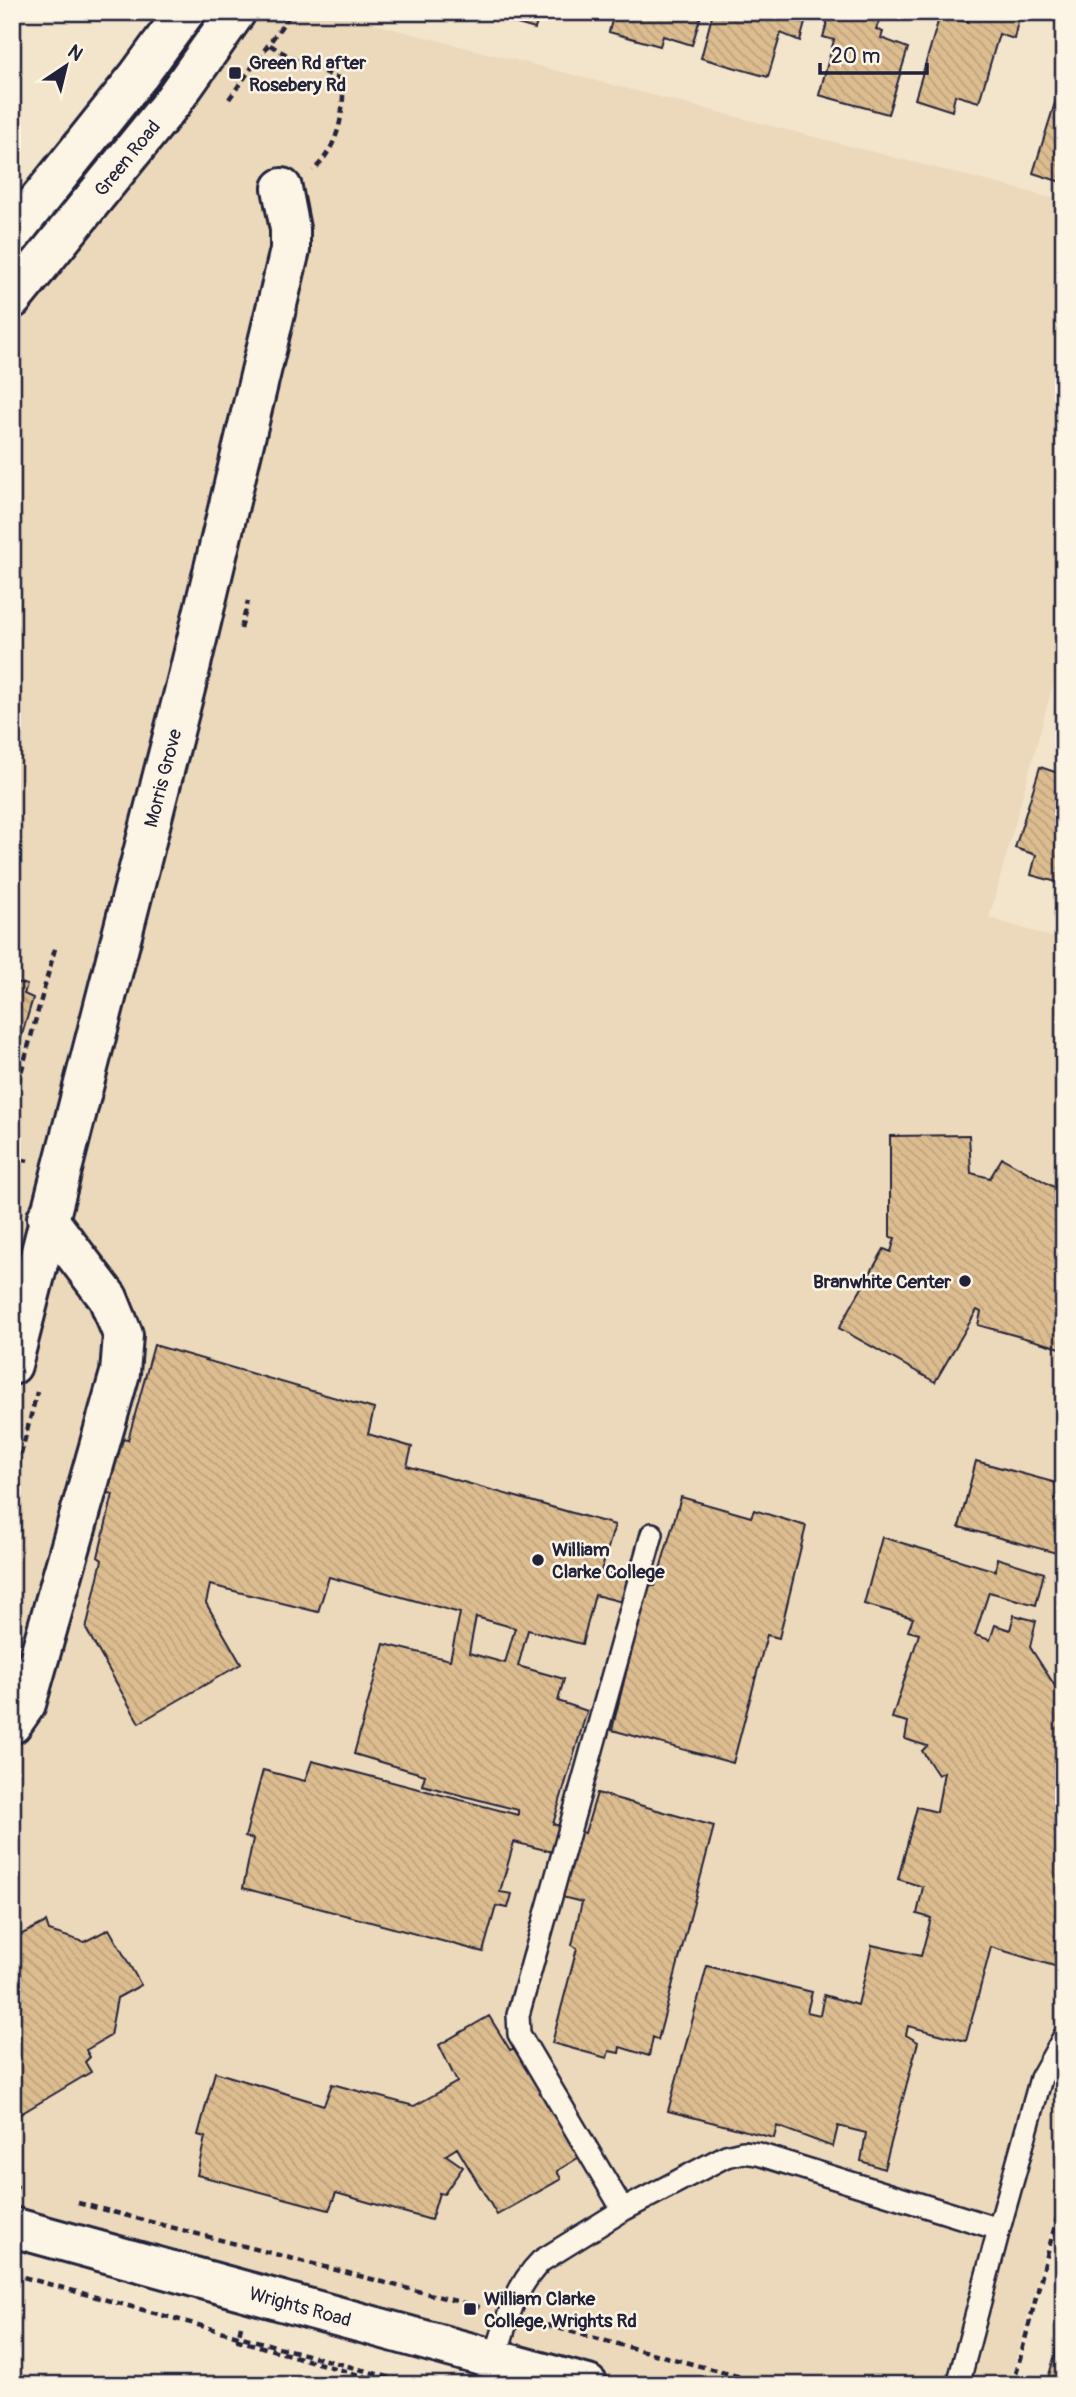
<svg xmlns="http://www.w3.org/2000/svg" width="1076" height="2397" font-family="Pangolin,sans-serif">
<style>
.built{fill:#ecd8ba}
.building{fill:url(#building-back-hatch);stroke:#22223b;stroke-width:2;fill-rule:evenodd}
.lines{fill:none;stroke-linecap:round;stroke-linejoin:round}
.service-casing{stroke:#22223b;stroke-width:26}
.minor-casing{stroke:#22223b;stroke-width:44}
.secondary-casing{stroke:#22223b;stroke-width:44}
.path{stroke:#22223b;stroke-width:4.5;stroke-dasharray:7 5;stroke-linecap:butt}
.service{stroke:#fcf5e5;stroke-width:21}
.minor{stroke:#fcf5e5;stroke-width:38}
.secondary{stroke:#fcf5e5;stroke-width:38}
.poi-dot{fill:#22223b;stroke:#fcf5e5;stroke-width:2.5}
.labels{text-anchor:middle;stroke-width:5;stroke-linejoin:round;paint-order:stroke}
.poi-label{font-size:19px;font-weight:bold;fill:#22223b;stroke:#fcf5e5;text-anchor:start}
.street-label{font-size:19px;fill:#22223b;stroke:#fcf5e5}
</style>
<defs>
<pattern id="building-back-hatch" width="6" height="6" patternUnits="userSpaceOnUse" patternTransform="scale(1.75)"><rect width="6" height="6" fill="#ddbd90"/><path d="M-1 5l2 2M0 0l6 6M5-1l2 2" fill="none" stroke="#bda27d"/></pattern>
</defs>
<rect width="100%" height="100%" fill="#f3e4cc"/>
<filter id="ink" filterUnits="userSpaceOnUse"><feTurbulence type="fractalNoise" baseFrequency=".0143" numOctaves="2"/><feDisplacementMap in="SourceGraphic" scale="14" xChannelSelector="R" yChannelSelector="G"/><feConvolveMatrix kernelMatrix="1 2 1 2 8 2 1 2 1" color-interpolation-filters="sRGB"/></filter>
<g filter="url(#ink)">
<!-- built -->
<path class="built" d="M 236,12 L 327,12 L 1064,201 L 1064,644 L 989,918 L 1064,941 L 1064,2180 L 1009,2385 L 588,2385 L 12,2225 L 12,299 Z"/>
<!-- building -->
<path class="building" d="M 476,12 L 540,12 L 535,29 Z
M 614,12 L 702,12 L 692,45 L 663,36 L 660,46 L 609,32 Z
M 713,12 L 808,12 L 800,41 L 781,33 L 768,77 L 701,58 Z
M 830,12 L 870,12 L 881,16 L 876,29 L 883,32 L 881,38 L 908,48 L 888,114 L 819,95 L 834,40 L 823,37 Z
M 968,12 L 986,16 L 987,12 L 1020,12 L 1014,39 L 999,34 L 979,102 L 955,95 L 952,111 L 915,99 L 940,15 L 968,22 Z
M 1059,90 L 1064,91 L 1064,183 L 1033,173 Z
M 1040,767 L 1064,775 L 1064,884 L 1031,875 L 1036,855 L 1015,848 Z
M 12,981 L 27,985 L 24,994 L 33,998 L 12,1068 Z
M 969,1135 L 971,1173 L 990,1178 L 1002,1158 L 1063,1192 L 1064,1349 L 978,1325 L 981,1312 L 977,1310 L 935,1382 L 839,1328 L 884,1249 L 891,1252 L 895,1238 L 890,1237 L 890,1136 Z
M 154,1345 L 374,1409 L 368,1434 L 412,1447 L 407,1466 L 615,1525 L 601,1571 L 655,1586 L 681,1497 L 751,1517 L 754,1510 L 806,1526 L 779,1638 L 767,1635 L 733,1763 L 612,1730 L 642,1607 L 595,1595 L 582,1644 L 528,1630 L 518,1666 L 564,1679 L 558,1701 L 587,1711 L 553,1824 L 585,1833 L 597,1793 L 714,1826 L 658,2040 L 653,2037 L 649,2056 L 620,2047 L 619,2053 L 609,2051 L 607,2058 L 552,2043 L 577,1948 L 572,1945 L 582,1902 L 562,1897 L 572,1857 L 514,1842 L 500,1892 L 512,1894 L 508,1908 L 496,1906 L 483,1952 L 243,1888 L 253,1839 L 245,1837 L 263,1770 L 305,1781 L 312,1761 L 518,1815 L 518,1810 L 422,1785 L 425,1775 L 354,1754 L 384,1644 L 450,1660 L 460,1613 L 329,1577 L 318,1612 L 210,1585 L 206,1603 L 241,1664 L 139,1723 L 86,1629 L 102,1560 L 98,1557 L 113,1494 L 105,1492 L 120,1439 L 128,1440 ZM 476,1617 L 515,1628 L 505,1663 L 469,1653 Z
M 976,1461 L 1064,1485 L 1064,1555 L 959,1527 Z
M 882,1537 L 996,1571 L 997,1558 L 1044,1573 L 1036,1605 L 989,1592 L 975,1635 L 990,1640 L 995,1625 L 1010,1630 L 1014,1615 L 1036,1621 L 1030,1647 L 1064,1700 L 1064,1788 L 1059,1805 L 1064,1806 L 1064,1969 L 991,1947 L 966,2041 L 908,2026 L 906,2035 L 918,2042 L 884,2169 L 861,2161 L 866,2133 L 838,2126 L 833,2147 L 777,2126 L 774,2138 L 668,2111 L 707,1966 L 812,1992 L 807,2012 L 820,2015 L 824,1995 L 858,2005 L 872,1945 L 921,1956 L 931,1918 L 917,1914 L 923,1887 L 898,1879 L 917,1807 L 937,1812 L 944,1772 L 938,1775 L 922,1751 L 927,1746 L 905,1739 L 908,1722 L 892,1718 L 919,1634 L 908,1631 L 913,1618 L 864,1604 Z
M 46,1922 L 49,1931 L 84,1942 L 109,1929 L 141,1985 L 117,1998 L 110,2036 L 86,2050 L 90,2057 L 85,2062 L 91,2072 L 12,2119 L 12,1939 Z
M 489,2016 L 510,2050 L 518,2047 L 581,2156 L 557,2171 L 561,2179 L 497,2215 L 457,2148 L 446,2155 L 463,2167 L 444,2194 L 439,2193 L 431,2220 L 336,2193 L 329,2210 L 197,2175 L 205,2137 L 198,2135 L 215,2072 L 324,2105 L 332,2084 L 414,2106 L 457,2082 L 439,2045 Z
M 1057,2348 L 1064,2349 L 1064,2385 L 1046,2385 Z
M 1022,2380 L 1042,2385 L 1020,2385 Z"/>
<g class="lines">
<!-- service casing -->
<g class="service-casing">
<path id="service" d="M 623,2210 L 519,2034 L 518,2015 L 652,1534
M 999,2229 L 1041,2078 L 1064,2037
M 495,2359 C 506,2322 514,2288 541,2261 L 623,2210 L 726,2156 L 743,2152 L 758,2154 L 999,2229 L 958,2385"/>
</g>
<!-- minor casing -->
<g class="minor-casing">
<g id="minor">
<path id="s1" d="M 12,1365 L 187,681 L 290,250 L 290,229 L 282,188"/>
<path d="M 12,1724 L 26,1704 L 120,1373 L 123,1335 L 108,1298 L 47,1218"/>
<path id="s2" d="M 12,2227 L 588,2385"/>
</g>
</g>
<!-- secondary casing -->
<g class="secondary-casing">
<g id="secondary">
<path d="M 12,234 L 139,75 L 185,12"/>
<path id="s3" d="M 12,299 L 173,101 L 236,12"/>
</g>
</g>
<!-- path -->
<path class="path" d="M 270,45 L 297,61 L 343,80 C 344,116 339,145 313,171
M 229,99 L 292,12
M 241,629 L 248,601
M 12,1106 L 56,945
M 12,1157 L 28,1161
M 12,1489 L 37,1392
M 12,2186 L 22,2188
M 78,2203 L 483,2308
M 12,2274 L 417,2385
M 535,2322 L 771,2385
M 241,2326 L 238,2340 L 369,2378 L 367,2385
M 1013,2385 L 1064,2191"/>
<!-- service -->
<use href="#service" class="service"/>
<!-- minor -->
<use href="#minor" class="minor"/>
<!-- secondary -->
<use href="#secondary" class="secondary"/>
</g>
</g>
<!-- markers -->
<g class="poi-dot">
<rect x="228" y="66" width="14" height="14" rx="3.5"/>
<circle cx="965" cy="1281" r="7"/>
<circle cx="538" cy="1560" r="7"/>
<rect x="463" y="2302" width="14" height="14" rx="3.5"/>
</g>
<g class="labels">
<!-- poi labels -->
<g class="poi-label">
<text x="249" y="69">Green Rd after<tspan x="249" dy="22">Rosebery Rd</tspan></text>
<text x="951" y="1288" text-anchor="end">Branwhite Center</text>
<text x="552" y="1556">William<tspan x="552" dy="22">Clarke College</tspan></text>
<text x="484" y="2305">William Clarke<tspan x="484" dy="22">College, Wrights Rd</tspan></text>
</g>
<!-- street labels -->
<g class="street-label">
<text dy="7" stroke="none"><textPath href="#s3" startOffset="182">Green Road</textPath></text>
<text dy="7" stroke="none"><textPath href="#s1" startOffset="606">Morris Grove</textPath></text>
<text dy="7" stroke="none"><textPath href="#s2" startOffset="299">Wrights Road</textPath></text>
</g>
</g>
<!-- margin -->
<rect width="1076" height="2397" fill="none" stroke="#fcf5e5" stroke-width="42"/>
<rect x="21" y="21" width="1034" height="2355" fill="none" stroke="#22223b" stroke-width="2.5" filter="url(#ink)"/>
<!-- north arrow -->
<g transform="translate(66 66) rotate(35)" stroke="#fcf5e5" stroke-width="5" paint-order="stroke">
<path d="M0-5L12 26L0 18L-12 26Z" fill="#22223b"/>
<text y="-10" font-size="19" font-weight="bold" text-anchor="middle" fill="#22223b">N</text>
</g>
<!-- scale -->
<path d="M820 63v10h107v-10" fill="none" stroke="#22223b" stroke-width="3.5"/>
<text x="831" y="63" font-size="21" fill="#22223b" stroke="#fcf5e5" stroke-width="5" paint-order="stroke">20 m</text>
</svg>
